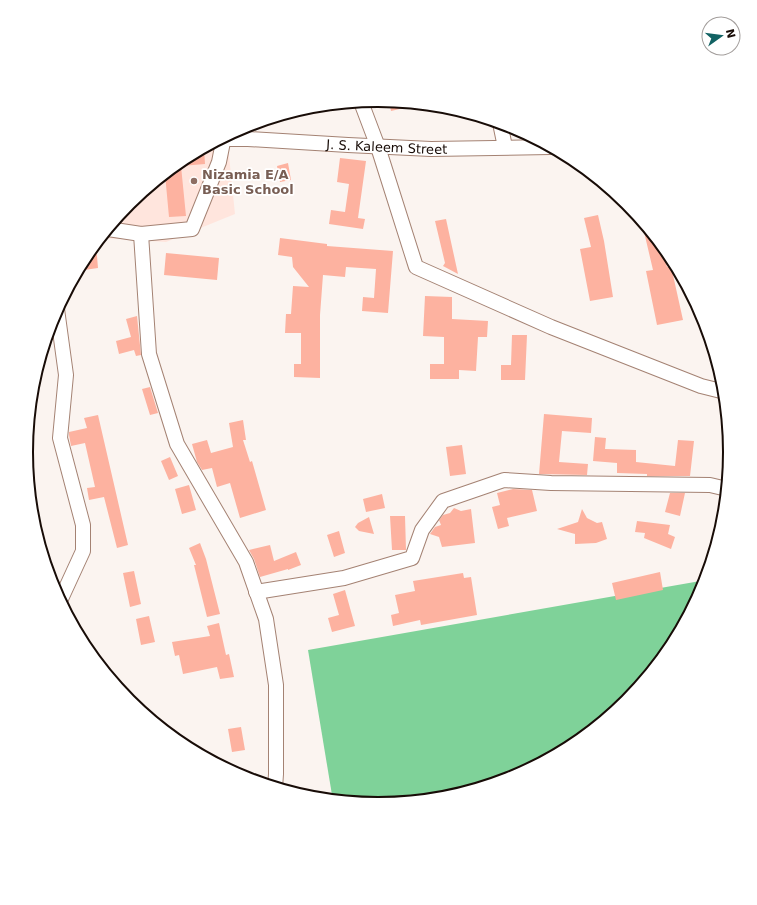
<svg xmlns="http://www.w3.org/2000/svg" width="757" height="905" font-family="'DejaVu Sans',sans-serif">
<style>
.education{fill:#ffe5dd}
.forest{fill:#7fd299}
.building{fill:#fdb2a0}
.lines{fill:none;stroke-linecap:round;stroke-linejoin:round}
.minor-casing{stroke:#a48273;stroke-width:16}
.minor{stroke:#fff;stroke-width:14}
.education-dot{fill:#8d6e63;stroke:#fff;stroke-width:1.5}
.labels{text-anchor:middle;stroke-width:3.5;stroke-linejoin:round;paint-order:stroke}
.street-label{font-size:13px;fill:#180c07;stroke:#fff}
.education-label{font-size:13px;font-weight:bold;fill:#785e54;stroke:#fff;text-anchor:start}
.rim{fill:none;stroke:#180c07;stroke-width:2}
</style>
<rect width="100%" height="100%" fill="#fbf4f0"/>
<!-- education -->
<path class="education" d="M 227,136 L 235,214 L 166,242 L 101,238 L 129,203 L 183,159 Z"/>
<!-- forest -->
<path class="forest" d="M 706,580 L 704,588 L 671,649 L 628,702 L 574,746 L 513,778 L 447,798 L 378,805 L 333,801 L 308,650 Z"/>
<!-- building -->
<path class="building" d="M 389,101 L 408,103 L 408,107 L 391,111 Z
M 204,148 L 205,164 L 181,166 L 186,216 L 169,217 L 165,174 L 183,159 Z
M 340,158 L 366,161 L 358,218 L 365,219 L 363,229 L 329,224 L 331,210 L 345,212 L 349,184 L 337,182 Z
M 288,163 L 291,180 L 280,182 L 277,166 Z
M 598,215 L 604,241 L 613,297 L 590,301 L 580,249 L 591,247 L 584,218 Z
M 446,219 L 458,274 L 443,266 L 445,263 L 435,221 Z
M 641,219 L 662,245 L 667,267 L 671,266 L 683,320 L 657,325 L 646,271 L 653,270 Z
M 280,238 L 327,244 L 327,246 L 393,251 L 388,313 L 362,311 L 363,297 L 374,298 L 376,269 L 346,267 L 345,277 L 323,275 L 320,315 L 320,378 L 294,377 L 294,364 L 301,364 L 301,333 L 285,333 L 286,314 L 291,314 L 293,286 L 309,287 L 293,267 L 292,257 L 278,255 Z
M 96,244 L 98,268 L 84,270 L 83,261 Z
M 166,253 L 219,258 L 217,280 L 164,275 Z
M 425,296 L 452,297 L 452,319 L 488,321 L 487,337 L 478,337 L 476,371 L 459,370 L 459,379 L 430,379 L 430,364 L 444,364 L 444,337 L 423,336 Z
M 137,316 L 141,355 L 136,356 L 134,350 L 119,354 L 116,341 L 131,337 L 126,319 Z
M 512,335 L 527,335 L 525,380 L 501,380 L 501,365 L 511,365 Z
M 150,387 L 158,413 L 150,415 L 142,389 Z
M 544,414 L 592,418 L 591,433 L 562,431 L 559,462 L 588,464 L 587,475 L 539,474 Z
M 98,415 L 128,545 L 117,548 L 104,497 L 89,500 L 87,488 L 95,487 L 85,443 L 71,446 L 69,435 L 69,432 L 87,428 L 84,418 Z
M 243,420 L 246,440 L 243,440 L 250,462 L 252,461 L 266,510 L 240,518 L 230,483 L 217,487 L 212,468 L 202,470 L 197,462 L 192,444 L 207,440 L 211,453 L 233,447 L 229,423 Z
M 595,437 L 606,438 L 605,449 L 636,450 L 636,462 L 675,466 L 678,440 L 694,441 L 690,476 L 647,476 L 647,474 L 617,473 L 617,463 L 593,461 Z
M 462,445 L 466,474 L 450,476 L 446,447 Z
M 170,457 L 178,476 L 169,480 L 161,461 Z
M 189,485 L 196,510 L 182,514 L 175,489 Z
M 513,489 L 532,490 L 537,511 L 507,518 L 509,526 L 498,529 L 492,507 L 500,505 L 497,493 Z
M 670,493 L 685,493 L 680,516 L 665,512 Z
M 382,494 L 385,508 L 366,512 L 363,499 Z
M 454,508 L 461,511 L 471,509 L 475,543 L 442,547 L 439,537 L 430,534 L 435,527 L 441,525 L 439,520 L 443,515 L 450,513 Z
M 582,509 L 587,518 L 597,523 L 602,522 L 607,539 L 596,543 L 575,544 L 575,534 L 557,529 L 578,522 Z
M 390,516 L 405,516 L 406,550 L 392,550 Z
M 369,517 L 374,534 L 359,531 L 355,527 L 358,523 Z
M 637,521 L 670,525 L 668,534 L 675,537 L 671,549 L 644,538 L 645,533 L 635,532 Z
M 339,531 L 345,553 L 334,557 L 327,535 Z
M 200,543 L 206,559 L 220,614 L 207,617 L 194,565 L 196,565 L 189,548 Z
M 270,545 L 274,561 L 296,552 L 301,565 L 288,570 L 288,569 L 260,577 L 254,559 L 249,550 Z
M 134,571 L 141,604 L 130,607 L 123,573 Z
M 660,572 L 663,590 L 616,600 L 612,583 Z
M 463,573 L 464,578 L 471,577 L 477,615 L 421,625 L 420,620 L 393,626 L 391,615 L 399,613 L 395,595 L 415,591 L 413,581 Z
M 345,590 L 355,626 L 332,632 L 328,618 L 339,615 L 333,594 Z
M 149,616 L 155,642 L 141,645 L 136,619 Z
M 219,623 L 226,655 L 229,654 L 234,677 L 220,679 L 217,667 L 183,674 L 179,655 L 175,656 L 172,642 L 210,636 L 207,626 Z
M 241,727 L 245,750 L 232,752 L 228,729 Z"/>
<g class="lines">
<!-- minor casing -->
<g class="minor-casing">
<g id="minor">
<path d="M 361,102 L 378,147 L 416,267 L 551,327 L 701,386 L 725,392"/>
<path d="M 500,123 L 505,147"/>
<path id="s1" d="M 224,139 L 248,139 L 348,145 L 431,149 L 550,147"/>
<path d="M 108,229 L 141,234 L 192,229 L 219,162 L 224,137"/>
<path d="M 141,234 L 149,354 L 177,444 L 246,562 L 266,619 L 276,685 L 276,774 L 275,788"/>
<path d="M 57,309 L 66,375 L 60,438 L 83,525 L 83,551 L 60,601"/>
<path d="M 256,592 L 344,578 L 412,558 L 422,530 L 443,501 L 504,480 L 551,483 L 710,485 L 727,489"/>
</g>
</g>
<!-- minor -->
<use href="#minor" class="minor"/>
</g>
<!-- markers -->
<circle class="education-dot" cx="194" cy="181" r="4"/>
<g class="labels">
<!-- street labels -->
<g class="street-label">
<text dy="5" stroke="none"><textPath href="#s1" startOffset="163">J. S. Kaleem Street</textPath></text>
</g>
<!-- education labels -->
<g class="education-label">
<text x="202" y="179">Nizamia E/A<tspan x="202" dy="15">Basic School</tspan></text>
</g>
</g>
<!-- crop -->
<path d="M0 0H757V905H0ZM33 452a345 345 0 1 1 690 0a345 345 0 1 1-690 0Z" fill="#fff" fill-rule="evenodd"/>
<path class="rim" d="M33 452a345 345 0 1 1 690 0a345 345 0 1 1-690 0Z"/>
<!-- north arrow -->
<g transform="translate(721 36) rotate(76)"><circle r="19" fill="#ffffff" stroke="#a39e9c"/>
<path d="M0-3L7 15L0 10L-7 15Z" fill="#126263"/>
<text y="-6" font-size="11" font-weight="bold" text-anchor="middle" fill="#180c07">N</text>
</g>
</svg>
